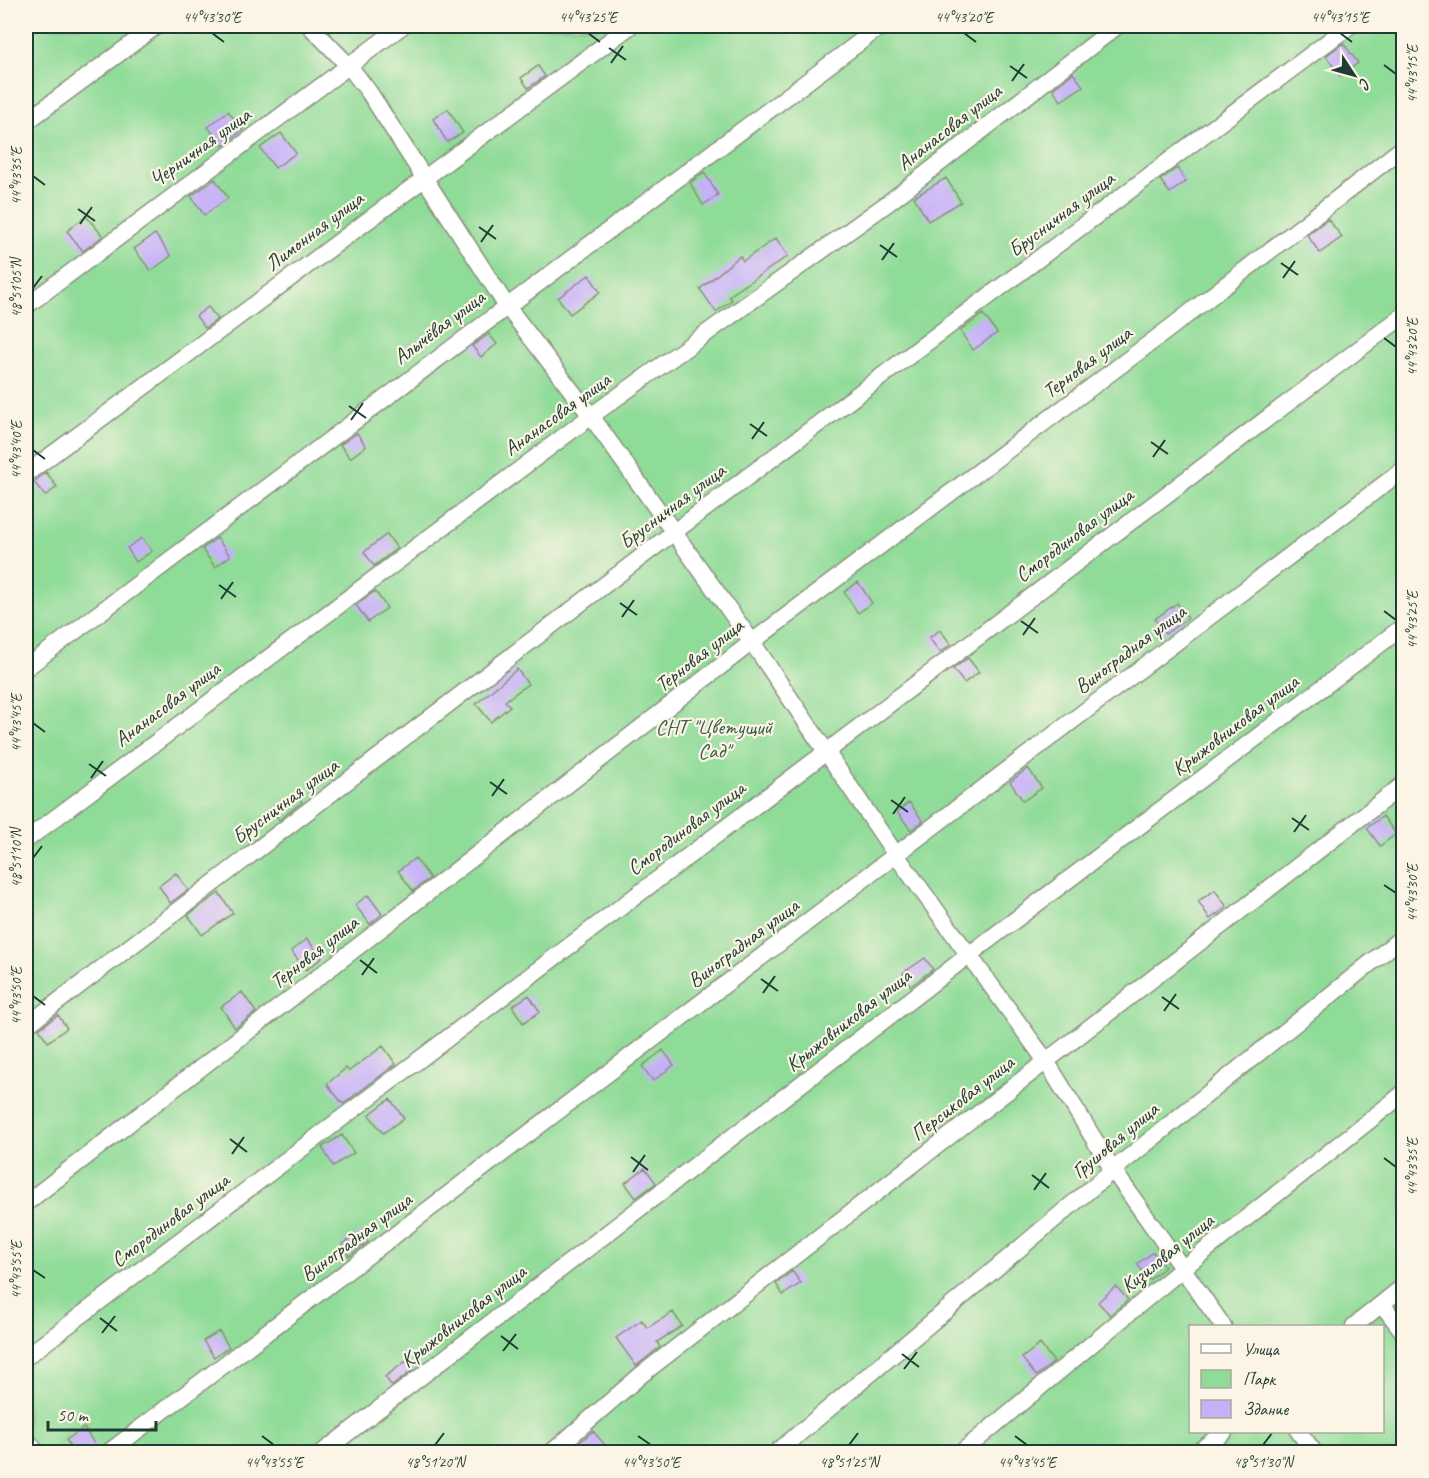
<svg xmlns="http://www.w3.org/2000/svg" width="1429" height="1478" font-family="Caveat,sans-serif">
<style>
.green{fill:#8fdb98;stroke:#578c66;stroke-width:1.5;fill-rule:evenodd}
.building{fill:#c6b0f8}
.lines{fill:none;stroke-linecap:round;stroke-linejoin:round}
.street-casing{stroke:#89917e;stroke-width:19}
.street{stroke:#fff;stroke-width:16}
.ticks{fill:none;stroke:#1f3d34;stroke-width:2}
.labels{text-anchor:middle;stroke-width:4.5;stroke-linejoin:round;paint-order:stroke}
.street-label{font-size:21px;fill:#1f3d34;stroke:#fcf5e5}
.park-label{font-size:21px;fill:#355d48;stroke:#fcf5e5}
.neatline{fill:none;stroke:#1f3d34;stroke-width:2}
.ticks-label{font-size:15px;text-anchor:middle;fill:#1f3d34}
</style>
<rect width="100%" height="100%" fill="#fcf5e5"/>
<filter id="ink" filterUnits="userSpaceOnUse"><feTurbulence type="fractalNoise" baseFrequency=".0167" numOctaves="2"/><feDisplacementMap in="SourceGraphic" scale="12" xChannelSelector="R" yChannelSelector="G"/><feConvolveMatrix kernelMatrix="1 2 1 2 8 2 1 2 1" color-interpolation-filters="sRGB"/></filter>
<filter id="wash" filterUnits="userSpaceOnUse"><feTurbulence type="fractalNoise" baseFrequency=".008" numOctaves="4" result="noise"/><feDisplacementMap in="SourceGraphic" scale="24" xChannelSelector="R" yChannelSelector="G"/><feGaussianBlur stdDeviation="1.35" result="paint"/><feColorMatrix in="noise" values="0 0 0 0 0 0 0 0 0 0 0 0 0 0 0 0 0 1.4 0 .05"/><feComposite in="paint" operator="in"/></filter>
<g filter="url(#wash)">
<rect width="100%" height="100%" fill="#f3e5c8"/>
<!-- green -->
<path class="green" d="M 26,26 L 1403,26 L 1403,1452 L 26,1452 ZM 1190,1326 L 1382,1326 L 1382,1432 L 1190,1432 Z"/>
<g id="blocks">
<!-- building -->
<path class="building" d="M 1343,43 L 1358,63 L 1340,76 L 1326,56 Z
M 538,66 L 545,76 L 528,88 L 521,78 Z
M 1073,73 L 1083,86 L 1061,101 L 1053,89 Z
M 448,109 L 463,133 L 447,142 L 433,119 Z
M 228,111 L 243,130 L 223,146 L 208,127 Z
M 281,133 L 296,153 L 275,168 L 260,148 Z
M 1177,168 L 1186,181 L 1170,193 L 1160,180 Z
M 704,172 L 718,195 L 703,205 L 690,183 Z
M 946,178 L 961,202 L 928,221 L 914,197 Z
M 215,179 L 228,198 L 204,215 L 191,196 Z
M 86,216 L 103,236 L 83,251 L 67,231 Z
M 1328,219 L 1342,237 L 1320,253 L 1307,235 Z
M 155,234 L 171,256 L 151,271 L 134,249 Z
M 776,238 L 788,256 L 729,296 L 732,300 L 716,312 L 700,289 L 740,256 L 743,261 Z
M 589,275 L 600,292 L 570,314 L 558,298 Z
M 208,307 L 218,319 L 205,328 L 196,316 Z
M 983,314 L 997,333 L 973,350 L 960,331 Z
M 489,334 L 497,344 L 481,357 L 472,346 Z
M 357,433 L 366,446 L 350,458 L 340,445 Z
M 46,472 L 57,487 L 45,496 L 34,482 Z
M 387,534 L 397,548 L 374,566 L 364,552 Z
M 142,538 L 152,551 L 136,562 L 127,548 Z
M 217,538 L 230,556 L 215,567 L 202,549 Z
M 858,582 L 872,603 L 858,613 L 844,592 Z
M 375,591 L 387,608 L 368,622 L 356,605 Z
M 1177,603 L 1188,618 L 1165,634 L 1155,619 Z
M 940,630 L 951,644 L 940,652 L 929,638 Z
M 968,658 L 979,672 L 964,683 L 953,669 Z
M 517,669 L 528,684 L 505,701 L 510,706 L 491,722 L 476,704 Z
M 1028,768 L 1042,788 L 1023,801 L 1010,782 Z
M 297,794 L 302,802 L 279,820 L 273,810 Z
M 909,802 L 923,821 L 911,830 L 897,812 Z
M 1383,816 L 1396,834 L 1380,846 L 1367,828 Z
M 415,858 L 430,878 L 413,891 L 398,871 Z
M 176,873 L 188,890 L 170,903 L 159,886 Z
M 1215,890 L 1227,907 L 1210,919 L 1198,901 Z
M 219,893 L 233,913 L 202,935 L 188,915 Z
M 368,895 L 382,914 L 370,924 L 355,905 Z
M 307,939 L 322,958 L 306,970 L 291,951 Z
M 925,958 L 933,969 L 911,986 L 903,973 Z
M 242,992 L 256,1012 L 235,1028 L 221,1007 Z
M 529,995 L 540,1012 L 523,1023 L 512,1006 Z
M 58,1015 L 67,1028 L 48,1042 L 39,1029 Z
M 383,1046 L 396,1064 L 343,1104 L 327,1084 L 346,1068 L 349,1071 Z
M 663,1050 L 674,1065 L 653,1081 L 642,1066 Z
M 390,1099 L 404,1118 L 383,1133 L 369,1115 Z
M 342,1135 L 354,1153 L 333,1166 L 322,1147 Z
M 645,1168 L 656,1183 L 636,1198 L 625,1183 Z
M 362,1232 L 368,1242 L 349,1256 L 342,1244 Z
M 1153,1252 L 1165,1267 L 1149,1280 L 1137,1264 Z
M 792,1271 L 801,1283 L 783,1295 L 776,1284 Z
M 1116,1286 L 1128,1300 L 1110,1315 L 1098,1302 Z
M 673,1312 L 682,1326 L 657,1342 L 660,1347 L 636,1366 L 616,1338 L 642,1320 L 647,1328 Z
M 219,1331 L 229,1347 L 214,1357 L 203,1341 Z
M 1040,1344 L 1054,1362 L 1036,1376 L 1022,1358 Z
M 406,1361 L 413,1370 L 392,1386 L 385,1377 Z
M 84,1428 L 99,1451 L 99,1452 L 74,1452 L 66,1440 Z
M 593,1431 L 611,1452 L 589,1452 L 580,1442 Z"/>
</g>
</g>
<g filter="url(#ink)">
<use href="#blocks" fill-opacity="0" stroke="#89917e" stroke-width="1.5"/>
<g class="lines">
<!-- street casing -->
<g class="street-casing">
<path id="street" d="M 310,26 L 349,66 L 369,92 L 506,305 L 591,416 L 752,642 L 896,855 L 1046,1061 L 1113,1170 L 1223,1326
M 26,122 L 156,26
M 26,306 L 402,26
M 26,474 L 630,26
M 26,668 L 881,26
M 26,840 L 591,416 L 888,203 L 1117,26
M 26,1026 L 674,532 L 1349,26
M 26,1203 L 752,642 L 1170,328 L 1404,147
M 1382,1304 L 1404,1333
M 1354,1326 L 1404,1286
M 26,1357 L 1404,315
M 1299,1432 L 1314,1452
M 26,1439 L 36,1452
M 109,1452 L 1404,469
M 323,1452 L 970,954 L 1404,626
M 552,1452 L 641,1375 L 1404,784
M 777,1452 L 1113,1170 L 1404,936
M 962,1452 L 1182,1269 L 1404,1093
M 1198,1452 L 1224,1432"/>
</g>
<!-- street -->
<use href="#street" class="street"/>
</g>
</g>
<!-- ticks -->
<path class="ticks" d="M 212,33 L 224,42M 588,33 L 600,42M 964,33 L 976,42M 1340,33 L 1352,42M 609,48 L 626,60M 611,63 L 623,46M 1384,65 L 1396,74M 1010,66 L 1027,78M 1012,81 L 1024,64M 33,176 L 45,185M 78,209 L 95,221M 80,224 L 92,207M 479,227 L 496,239M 481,242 L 493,225M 880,245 L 897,257M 882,260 L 894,243M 1281,263 L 1298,275M 1283,278 L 1295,261M 33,288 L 42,276M 1384,338 L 1396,347M 349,406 L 366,418M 351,420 L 363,403M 750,424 L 767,436M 752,439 L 764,422M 1151,442 L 1168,454M 33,450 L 45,459M 1153,457 L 1165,440M 219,585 L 236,597M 221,599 L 233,582M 620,603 L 637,615M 1384,611 L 1396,620M 622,617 L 634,600M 1021,621 L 1038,633M 1023,635 L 1035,618M 33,723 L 45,732M 89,764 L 106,776M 91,778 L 103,761M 490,782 L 507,794M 492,796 L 504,779M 891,800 L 908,812M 893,814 L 905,797M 1292,818 L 1309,830M 1294,832 L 1306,815M 33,858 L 42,846M 1384,885 L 1396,893M 360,960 L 377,973M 362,975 L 374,958M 761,979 L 778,991M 763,993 L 775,976M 33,996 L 45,1005M 1162,997 L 1179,1009M 1164,1011 L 1176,994M 230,1139 L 247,1152M 232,1154 L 244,1137M 631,1157 L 648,1170M 1384,1158 L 1396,1167M 633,1172 L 645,1155M 1032,1175 L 1049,1188M 1034,1190 L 1046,1173M 33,1270 L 45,1278M 100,1318 L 117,1331M 102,1333 L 115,1316M 501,1336 L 518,1349M 503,1351 L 516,1334M 902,1354 L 919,1367M 904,1369 L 917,1352M 262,1436 L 274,1445M 638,1436 L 651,1445M 1015,1436 L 1027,1445M 435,1445 L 444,1433M 849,1445 L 858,1433M 1263,1445 L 1272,1433"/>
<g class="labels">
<!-- street labels -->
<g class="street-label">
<text transform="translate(949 127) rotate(-38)" y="7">Ананасовая улица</text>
<text transform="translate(200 147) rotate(-36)" y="7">Черничная улица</text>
<text transform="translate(1061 214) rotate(-37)" y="7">Брусничная улица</text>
<text transform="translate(314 231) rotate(-37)" y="7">Лимонная улица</text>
<text transform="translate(439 327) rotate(-37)" y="7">Алычёвая улица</text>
<text transform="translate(1087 362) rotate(-37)" y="7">Терновая улица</text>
<text transform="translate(557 414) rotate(-36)" y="7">Ананасовая улица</text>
<text transform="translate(672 506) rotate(-37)" y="7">Брусничная улица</text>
<text transform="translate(1074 535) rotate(-37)" y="7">Смородиновая улица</text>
<text transform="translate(1130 649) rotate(-37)" y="7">Виноградная улица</text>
<text transform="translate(699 655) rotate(-38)" y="7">Терновая улица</text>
<text transform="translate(167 704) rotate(-37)" y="7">Ананасовая улица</text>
<text transform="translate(1235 725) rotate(-37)" y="7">Крыжовниковая улица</text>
<text transform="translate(285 801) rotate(-37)" y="7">Брусничная улица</text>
<text transform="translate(686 828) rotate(-37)" y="7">Смородиновая улица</text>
<text transform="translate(743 943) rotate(-37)" y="7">Виноградная улица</text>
<text transform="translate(314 952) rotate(-38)" y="7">Терновая улица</text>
<text transform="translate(848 1020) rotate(-38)" y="7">Крыжовниковая улица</text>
<text transform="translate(962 1098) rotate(-38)" y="7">Персиковая улица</text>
<text transform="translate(1115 1140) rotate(-40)" y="7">Грушовая улица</text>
<text transform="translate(170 1220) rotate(-37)" y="7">Смородиновая улица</text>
<text transform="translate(356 1237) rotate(-37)" y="7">Виноградная улица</text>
<text transform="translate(1167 1253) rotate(-39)" y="7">Кизиловая улица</text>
<text transform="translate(463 1316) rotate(-38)" y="7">Крыжовниковая улица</text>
</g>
<!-- park labels -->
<g class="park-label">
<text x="714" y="734">СНТ "Цветущий<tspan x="714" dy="24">Сад"</tspan></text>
</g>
</g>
<!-- margin -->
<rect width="1429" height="1478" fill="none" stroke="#fcf5e5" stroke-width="66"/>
<!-- legend -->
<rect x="1189" y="1325" width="195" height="108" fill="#fcf5e5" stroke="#a4ab9e" stroke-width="1.5"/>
<rect x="1201" y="1344" width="30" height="9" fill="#ffffff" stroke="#a4ab9e" stroke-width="1.5"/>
<text x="1243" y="1355" font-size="18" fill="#1f3d34">Улица</text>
<rect x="1201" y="1370" width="30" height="18" fill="#8fdb98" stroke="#a4ab9e" stroke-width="1.5"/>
<text x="1243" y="1385" font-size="18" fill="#1f3d34">Парк</text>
<rect x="1201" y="1400" width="30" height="18" fill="#c6b0f8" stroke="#a4ab9e" stroke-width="1.5"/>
<text x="1243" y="1415" font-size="18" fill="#1f3d34">Здание</text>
<!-- north arrow -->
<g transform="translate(1354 75) rotate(126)" stroke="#fcf5e5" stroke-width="4.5" paint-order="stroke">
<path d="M0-4.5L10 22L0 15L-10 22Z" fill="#1f3d34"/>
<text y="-9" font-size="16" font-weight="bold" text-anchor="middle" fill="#1f3d34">С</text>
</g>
<!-- scale -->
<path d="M48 1421v9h108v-9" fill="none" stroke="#1f3d34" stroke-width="3"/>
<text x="57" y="1421" font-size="18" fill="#1f3d34" stroke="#fcf5e5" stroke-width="4.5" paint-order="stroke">50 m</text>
<rect x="33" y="33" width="1363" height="1412" class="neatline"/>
<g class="ticks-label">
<text x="212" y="22">44°43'30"E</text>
<text x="588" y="22">44°43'25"E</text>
<text x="964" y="22">44°43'20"E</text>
<text x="1340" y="22">44°43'15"E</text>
<text transform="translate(1412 74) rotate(-90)" y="5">44°43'15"E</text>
<text transform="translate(16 176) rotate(-90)" y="5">44°43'35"E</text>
<text transform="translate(16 288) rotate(-90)" y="5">48°51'05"N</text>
<text transform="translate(1412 347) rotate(-90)" y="5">44°43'20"E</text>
<text transform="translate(16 450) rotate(-90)" y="5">44°43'40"E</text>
<text transform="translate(1412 620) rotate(-90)" y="5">44°43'25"E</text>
<text transform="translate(16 723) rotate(-90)" y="5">44°43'45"E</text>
<text transform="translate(16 858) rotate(-90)" y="5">48°51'10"N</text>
<text transform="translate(1412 893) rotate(-90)" y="5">44°43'30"E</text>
<text transform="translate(16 996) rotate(-90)" y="5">44°43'50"E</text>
<text transform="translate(1412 1167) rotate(-90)" y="5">44°43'35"E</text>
<text transform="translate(16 1270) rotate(-90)" y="5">44°43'55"E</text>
<text x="274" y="1467">44°43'55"E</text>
<text x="435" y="1467">48°51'20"N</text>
<text x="651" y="1467">44°43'50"E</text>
<text x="849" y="1467">48°51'25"N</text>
<text x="1027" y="1467">44°43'45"E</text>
<text x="1263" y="1467">48°51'30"N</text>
</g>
</svg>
